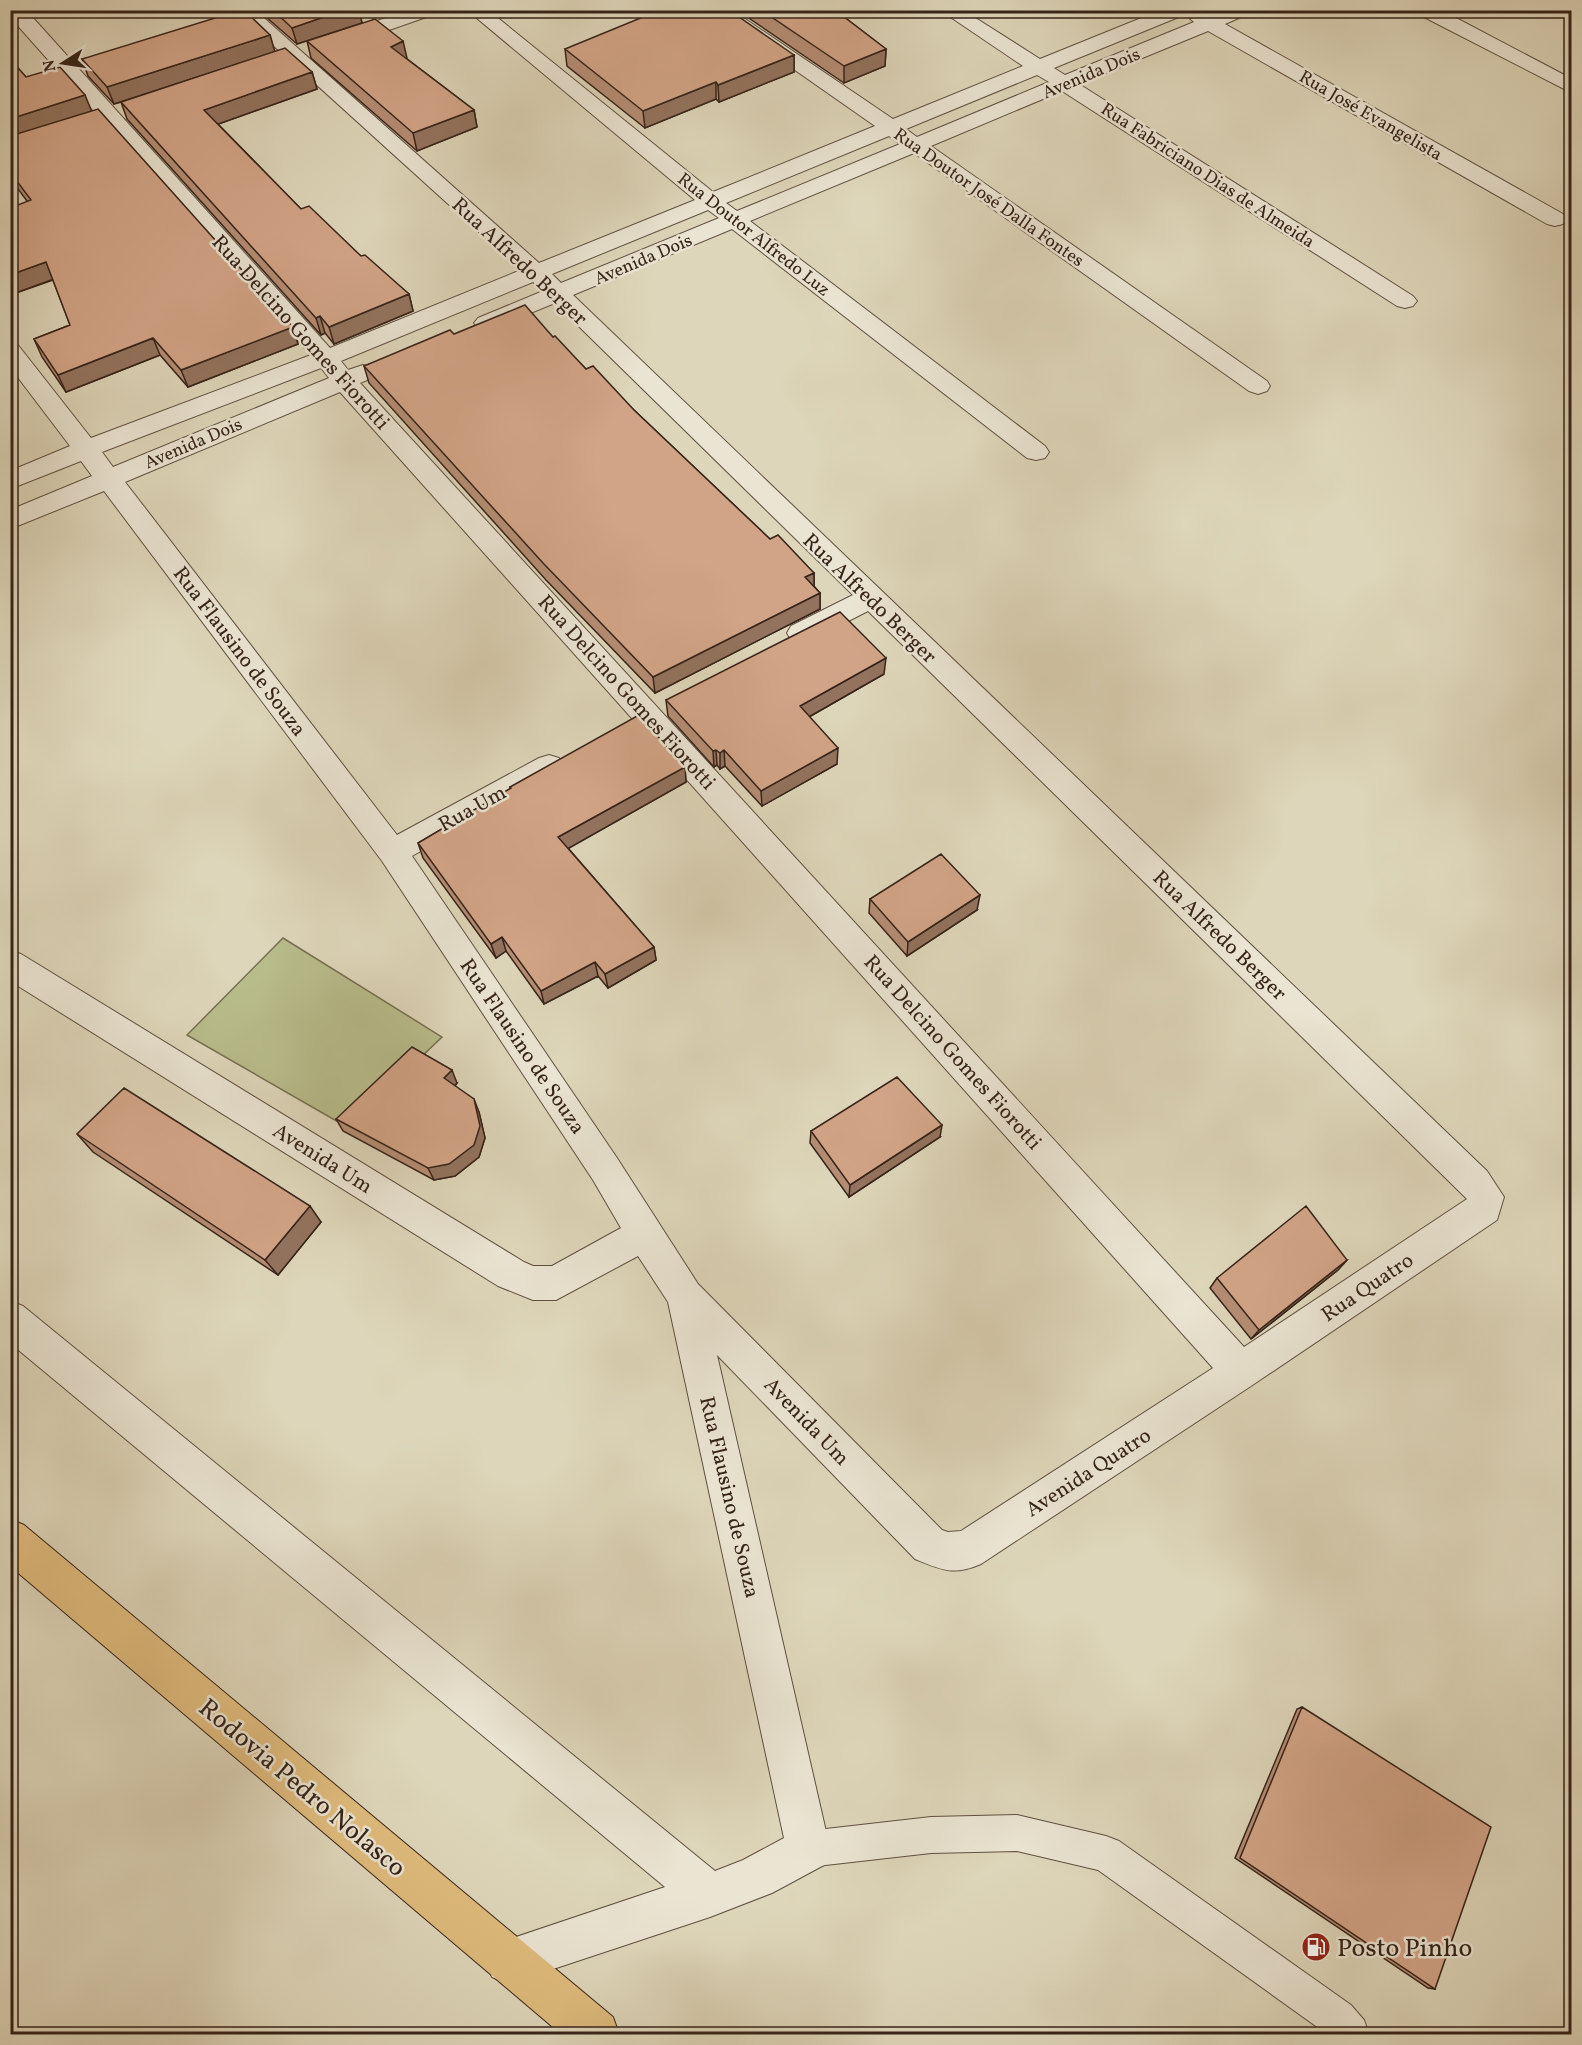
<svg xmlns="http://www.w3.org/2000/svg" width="1582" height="2045" font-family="Vollkorn,serif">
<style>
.green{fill:#b8bc8b;stroke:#777052;stroke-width:1.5}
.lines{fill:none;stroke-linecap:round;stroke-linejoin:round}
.service-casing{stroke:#605041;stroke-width:2}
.minor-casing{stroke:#605041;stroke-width:2}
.trunk-casing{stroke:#362319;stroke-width:2}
.service{fill:#eae4d2;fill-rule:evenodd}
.minor{fill:#eae4d2;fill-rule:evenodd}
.trunk{fill:#dfbb7d;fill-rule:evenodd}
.wall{fill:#b58d74;stroke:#362319;stroke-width:1.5}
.shaded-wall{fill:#93735e;stroke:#362319;stroke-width:1.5}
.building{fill:#d2a487;stroke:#362319;stroke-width:1.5}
.labels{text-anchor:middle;stroke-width:5;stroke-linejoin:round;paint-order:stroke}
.far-street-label{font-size:18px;fill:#362319;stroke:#eae4d2}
.street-label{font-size:21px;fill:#362319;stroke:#eae4d2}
.near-street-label{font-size:26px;fill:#362319;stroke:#eae4d2}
.near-poi-label{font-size:26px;fill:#362319;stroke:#eae4d2;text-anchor:start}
</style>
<rect width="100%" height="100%" fill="#ded6ba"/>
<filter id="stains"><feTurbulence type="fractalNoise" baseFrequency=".00333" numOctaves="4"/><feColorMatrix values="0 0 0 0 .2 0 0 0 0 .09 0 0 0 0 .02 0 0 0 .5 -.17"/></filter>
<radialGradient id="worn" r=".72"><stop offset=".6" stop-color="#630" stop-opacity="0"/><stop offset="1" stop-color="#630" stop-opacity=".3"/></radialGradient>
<!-- green -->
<path class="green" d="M 283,938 L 442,1037 L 347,1127 L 187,1035 Z"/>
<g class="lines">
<!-- service casing -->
<g class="service-casing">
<path id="service" d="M 1017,1815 L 1106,1836 L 1119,1841 L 1351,2005 L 1364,2020 L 1369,2034 L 1327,2034 L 1098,1870 L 1017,1851 L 931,1853 L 808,1867 L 795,1862 L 790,1849 L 795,1836 L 808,1831 L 931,1817 Z"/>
</g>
<!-- minor casing -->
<g class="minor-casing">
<path id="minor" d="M 10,10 L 26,10 L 330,348 L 521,270 L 234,10 L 255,10 L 539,263 L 695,200 L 467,10 L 488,10 L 713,192 L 875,126 L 709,10 L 732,10 L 893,119 L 1023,66 L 940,10 L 963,10 L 1040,59 L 1161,10 L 1188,10 L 1186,14 L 1054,68 L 1065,75 L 1194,22 L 1187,16 L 1190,12 L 1198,10 L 1211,16 L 1223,10 L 1250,10 L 1248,14 L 1225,24 L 1563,214 L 1566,219 L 1563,224 L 1555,226 L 1547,224 L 1208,31 L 1079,84 L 1413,296 L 1417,301 L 1413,306 L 1405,308 L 1397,306 L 1062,91 L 931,146 L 1267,381 L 1270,386 L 1267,391 L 1258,394 L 1249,391 L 914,153 L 750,221 L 1045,446 L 1049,452 L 1045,458 L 1036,460 L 1027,458 L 732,229 L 573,295 L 1487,1171 L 1504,1197 L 1497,1220 L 1254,1384 L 981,1564 C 953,1576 942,1570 915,1559 L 717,1355 L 830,1849 L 824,1865 L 772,1893 L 710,1917 L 508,1984 L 492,1977 L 485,1961 L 492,1945 L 665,1887 L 10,1343 L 10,1301 L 23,1306 L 715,1871 L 743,1860 L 784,1838 L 668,1302 L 638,1256 L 556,1300 L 533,1300 L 498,1286 L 10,981 L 10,951 L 21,954 L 524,1262 L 533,1266 L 552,1266 L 621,1228 L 593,1180 L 382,861 L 104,491 L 10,529 L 10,510 L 92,476 L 81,461 L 10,489 L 10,471 L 70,446 L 10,367 L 10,343 L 18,345 L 91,438 L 311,355 L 10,17 ZM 1037,75 L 1049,82 L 917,137 L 906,129 ZM 889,136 L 900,144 L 737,211 L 726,203 ZM 708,210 L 719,218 L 561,283 L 552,274 ZM 533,282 L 543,291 L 478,318 L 474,323 L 478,328 L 486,330 L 494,328 L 555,303 L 853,595 L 791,626 L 787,633 L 791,640 L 801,643 L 811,640 L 868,611 L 1467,1199 L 1244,1347 L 360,383 L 372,378 L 375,373 L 372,368 L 363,365 L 348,370 L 341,361 ZM 321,368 L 329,378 L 113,467 L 102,452 ZM 340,392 L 1213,1368 L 961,1531 L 948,1532 L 942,1530 L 698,1284 L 617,1158 L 412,856 L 559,774 L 564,766 L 559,758 L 549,755 L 539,758 L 397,835 L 125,482 Z
M 408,10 L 437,10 L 435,14 L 349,44 L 335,44 L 332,40 L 335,36 Z
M 1416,10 L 1441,10 L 1572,79 L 1572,93 L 1418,14 Z"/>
</g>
<!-- trunk casing -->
<g class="trunk-casing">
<path id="trunk" d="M 10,1519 L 24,1525 L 613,2017 L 619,2034 L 561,2034 L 10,1566 Z"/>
</g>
<!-- service -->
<use href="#service" class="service"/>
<!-- minor -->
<use href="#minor" class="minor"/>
<!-- trunk -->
<use href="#trunk" class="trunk"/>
</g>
<!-- wall -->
<path class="wall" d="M 258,10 L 359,10 L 362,23 L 297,44 Z
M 737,10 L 835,10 L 886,49 L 885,66 L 844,83 Z
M 270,35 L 274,51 L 312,72 L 317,89 L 218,124 L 301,209 L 409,294 L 413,311 L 334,344 L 325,333 L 321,335 L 127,119 L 121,102 L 114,104 L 88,76 L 82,59 Z
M 307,41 L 407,58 L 406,58 L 474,110 L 477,127 L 417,151 L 311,58 Z
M 565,49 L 794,55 L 794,72 L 719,102 L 716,99 L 645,128 L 567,66 Z
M 10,59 L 26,77 L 91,111 L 293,327 L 298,344 L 188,387 L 160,355 L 66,392 L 42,357 L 34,339 L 70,325 L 53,280 L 10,295 L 27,201 L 10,178 Z
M 454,334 L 553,337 L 586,369 L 634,410 L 770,539 L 814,573 L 814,586 L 820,593 L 820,609 L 655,693 L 546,580 L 369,383 L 364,366 Z
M 884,674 L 809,717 L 837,764 L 762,806 L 725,766 L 720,769 L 717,765 L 714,767 L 668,716 L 666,700 Z
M 685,767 L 686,782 L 568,848 L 654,947 L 656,960 L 608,988 L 598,976 L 544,1004 L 506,951 L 496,958 L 423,858 L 418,843 L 510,789 L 510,787 Z
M 870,899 L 977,910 L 907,956 L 869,913 Z
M 457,1083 L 455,1086 L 479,1112 L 485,1138 L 479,1157 L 455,1176 L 434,1180 L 343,1131 L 336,1119 Z
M 811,1131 L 940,1137 L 849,1197 L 810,1143 Z
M 77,1134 L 321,1222 L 278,1275 L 93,1152 Z
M 1347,1260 L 1338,1270 L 1251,1339 L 1210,1288 L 1217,1278 Z
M 1302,1707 L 1435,1989 L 1428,1988 L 1235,1858 L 1297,1709 Z"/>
<!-- shaded-wall -->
<path class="shaded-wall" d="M 344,10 L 359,10 L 362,23 L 297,44 L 292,28 Z
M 270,35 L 275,52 L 114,104 L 107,87 Z
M 403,41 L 407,58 L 394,63 L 391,47 Z
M 886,49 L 885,66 L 844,83 L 844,66 Z
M 794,55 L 794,72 L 719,102 L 718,85 Z
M 312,72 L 317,89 L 210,127 L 204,110 Z
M 716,82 L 716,99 L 645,128 L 643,111 Z
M 85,95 L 92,112 L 10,138 L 10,119 Z
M 474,110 L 477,127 L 417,151 L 413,133 Z
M 46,262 L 54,279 L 10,295 L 10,275 Z
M 409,294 L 413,311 L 334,344 L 329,327 Z
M 320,316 L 325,333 L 321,335 L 316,318 Z
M 293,327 L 298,344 L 188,387 L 181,370 Z
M 153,338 L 160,355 L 66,392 L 58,375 Z
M 814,573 L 814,589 L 805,577 Z
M 820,593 L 820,609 L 655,693 L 653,677 Z
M 886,658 L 884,674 L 800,722 L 800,706 Z
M 838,748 L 837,764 L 762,806 L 761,791 Z
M 716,750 L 717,765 L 714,767 L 713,751 Z
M 724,750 L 725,766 L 720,769 L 720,753 Z
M 685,767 L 686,782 L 562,852 L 558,837 Z
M 980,895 L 977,910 L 907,956 L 908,942 Z
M 502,937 L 506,951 L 496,958 L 491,944 Z
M 654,947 L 656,960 L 608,988 L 605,974 Z
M 595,962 L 598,976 L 544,1004 L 541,991 Z
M 452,1070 L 457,1083 L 449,1091 L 444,1078 Z
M 474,1099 L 479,1112 L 485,1138 L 479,1157 L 455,1176 L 434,1180 L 428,1168 Z
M 942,1125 L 940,1137 L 849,1197 L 850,1185 Z
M 310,1206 L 321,1222 L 278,1275 L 265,1260 Z
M 1347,1260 L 1338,1270 L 1251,1339 L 1259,1330 Z"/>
<!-- building -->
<path class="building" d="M 241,10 L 244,10 L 270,35 L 107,87 L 82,59 Z
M 273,10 L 344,10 L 292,28 Z
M 660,10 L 729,10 L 794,55 L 718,85 L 716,82 L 643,111 L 565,49 Z
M 761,10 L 835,10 L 886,49 L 844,66 Z
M 375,19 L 403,41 L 391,47 L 474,110 L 413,133 L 307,41 Z
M 285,48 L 312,72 L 204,110 L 301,209 L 309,206 L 361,256 L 365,255 L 409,294 L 329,327 L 320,316 L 316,318 L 121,102 Z
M 10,59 L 26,77 L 60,67 L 85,95 L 10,119 Z
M 98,109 L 293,327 L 181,370 L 153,338 L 58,375 L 34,339 L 70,325 L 46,262 L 10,275 L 10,208 L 31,200 L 10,172 L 10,136 Z
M 525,305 L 553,337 L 555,336 L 586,369 L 593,366 L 634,410 L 770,539 L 778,535 L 814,573 L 805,577 L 820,593 L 653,677 L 543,563 L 364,366 L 450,330 L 454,334 Z
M 840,612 L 886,658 L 800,706 L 838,748 L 761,791 L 724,750 L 720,753 L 716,750 L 713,751 L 666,700 Z
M 639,715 L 685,767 L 558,837 L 654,947 L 605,974 L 595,962 L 541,991 L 502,937 L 491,944 L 418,843 L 511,788 L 510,787 Z
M 941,854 L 980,895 L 908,942 L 870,899 Z
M 412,1047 L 452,1070 L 444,1078 L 474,1099 L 480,1126 L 474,1145 L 449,1164 L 428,1168 L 336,1119 Z
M 897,1077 L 942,1125 L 850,1185 L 811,1131 Z
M 124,1088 L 310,1206 L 265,1260 L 77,1134 Z
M 1306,1206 L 1347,1260 L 1259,1330 L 1217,1278 Z
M 1302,1707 L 1491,1827 L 1435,1989 L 1240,1858 Z"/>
<!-- icons -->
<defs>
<g id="fuel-disc" transform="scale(1.5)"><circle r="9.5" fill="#8f2418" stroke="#eae4d2"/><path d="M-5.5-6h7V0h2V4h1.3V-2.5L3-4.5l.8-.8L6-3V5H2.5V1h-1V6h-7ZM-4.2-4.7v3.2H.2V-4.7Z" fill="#fff"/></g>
</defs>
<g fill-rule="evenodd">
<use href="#fuel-disc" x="1316" y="1947"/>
</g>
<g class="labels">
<!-- far-street labels -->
<g class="far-street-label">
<text transform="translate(1091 73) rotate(-23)" y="6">Avenida Dois</text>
<text transform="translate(1371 115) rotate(30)" y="6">Rua José Evangelista</text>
<text transform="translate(1208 175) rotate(33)" y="6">Rua Fabriciano Dias de Almeida</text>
<text transform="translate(989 197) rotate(35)" y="6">Rua Doutor José Dalla Fontes</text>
<text transform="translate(754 234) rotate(38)" y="6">Rua Doutor Alfredo Luz</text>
<text transform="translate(643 259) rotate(-23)" y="6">Avenida Dois</text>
<text transform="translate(193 443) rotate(-23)" y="6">Avenida Dois</text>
</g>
<!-- street labels -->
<g class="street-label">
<text transform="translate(520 261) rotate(43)" y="7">Rua Alfredo Berger</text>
<text transform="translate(301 332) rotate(48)" y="7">Rua Delcino Gomes Fiorotti</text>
<text transform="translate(870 598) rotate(44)" y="7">Rua Alfredo Berger</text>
<text transform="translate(240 651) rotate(53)" y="7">Rua Flausino de Souza</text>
<text transform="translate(627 692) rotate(48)" y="7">Rua Delcino Gomes Fiorotti</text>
<text transform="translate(472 808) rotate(-29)" y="7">Rua Um</text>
<text transform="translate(1220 935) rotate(44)" y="7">Rua Alfredo Berger</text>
<text transform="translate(523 1046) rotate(56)" y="7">Rua Flausino de Souza</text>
<text transform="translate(953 1052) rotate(48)" y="7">Rua Delcino Gomes Fiorotti</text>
<text transform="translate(323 1158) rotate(32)" y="7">Avenida Um</text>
<text transform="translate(1367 1287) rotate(-34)" y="7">Rua Quatro</text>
<text transform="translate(807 1421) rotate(46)" y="7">Avenida Um</text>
<text transform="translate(1088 1472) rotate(-33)" y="7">Avenida Quatro</text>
<text transform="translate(730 1497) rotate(77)" y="7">Rua Flausino de Souza</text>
</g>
<!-- near-street labels -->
<g class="near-street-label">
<text transform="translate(303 1787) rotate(40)" y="9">Rodovia Pedro Nolasco</text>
</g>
<!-- near-poi labels -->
<g class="near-poi-label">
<text x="1337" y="1956">Posto Pinho</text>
</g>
</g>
<!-- margin -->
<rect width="1582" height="2045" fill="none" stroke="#ded6ba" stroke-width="36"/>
<rect x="12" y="12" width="1558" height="2021" fill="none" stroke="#362319" stroke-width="3"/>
<rect x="18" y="18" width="1546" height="2009" fill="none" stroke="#362319" stroke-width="1.5"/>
<!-- north arrow -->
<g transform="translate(63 63) rotate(258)" stroke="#eae4d2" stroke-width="4.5" paint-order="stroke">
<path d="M0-4.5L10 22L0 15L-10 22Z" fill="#362319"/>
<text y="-9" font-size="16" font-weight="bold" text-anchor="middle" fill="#362319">N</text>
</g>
<rect width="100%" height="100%" filter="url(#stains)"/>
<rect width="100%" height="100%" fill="url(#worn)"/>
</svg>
